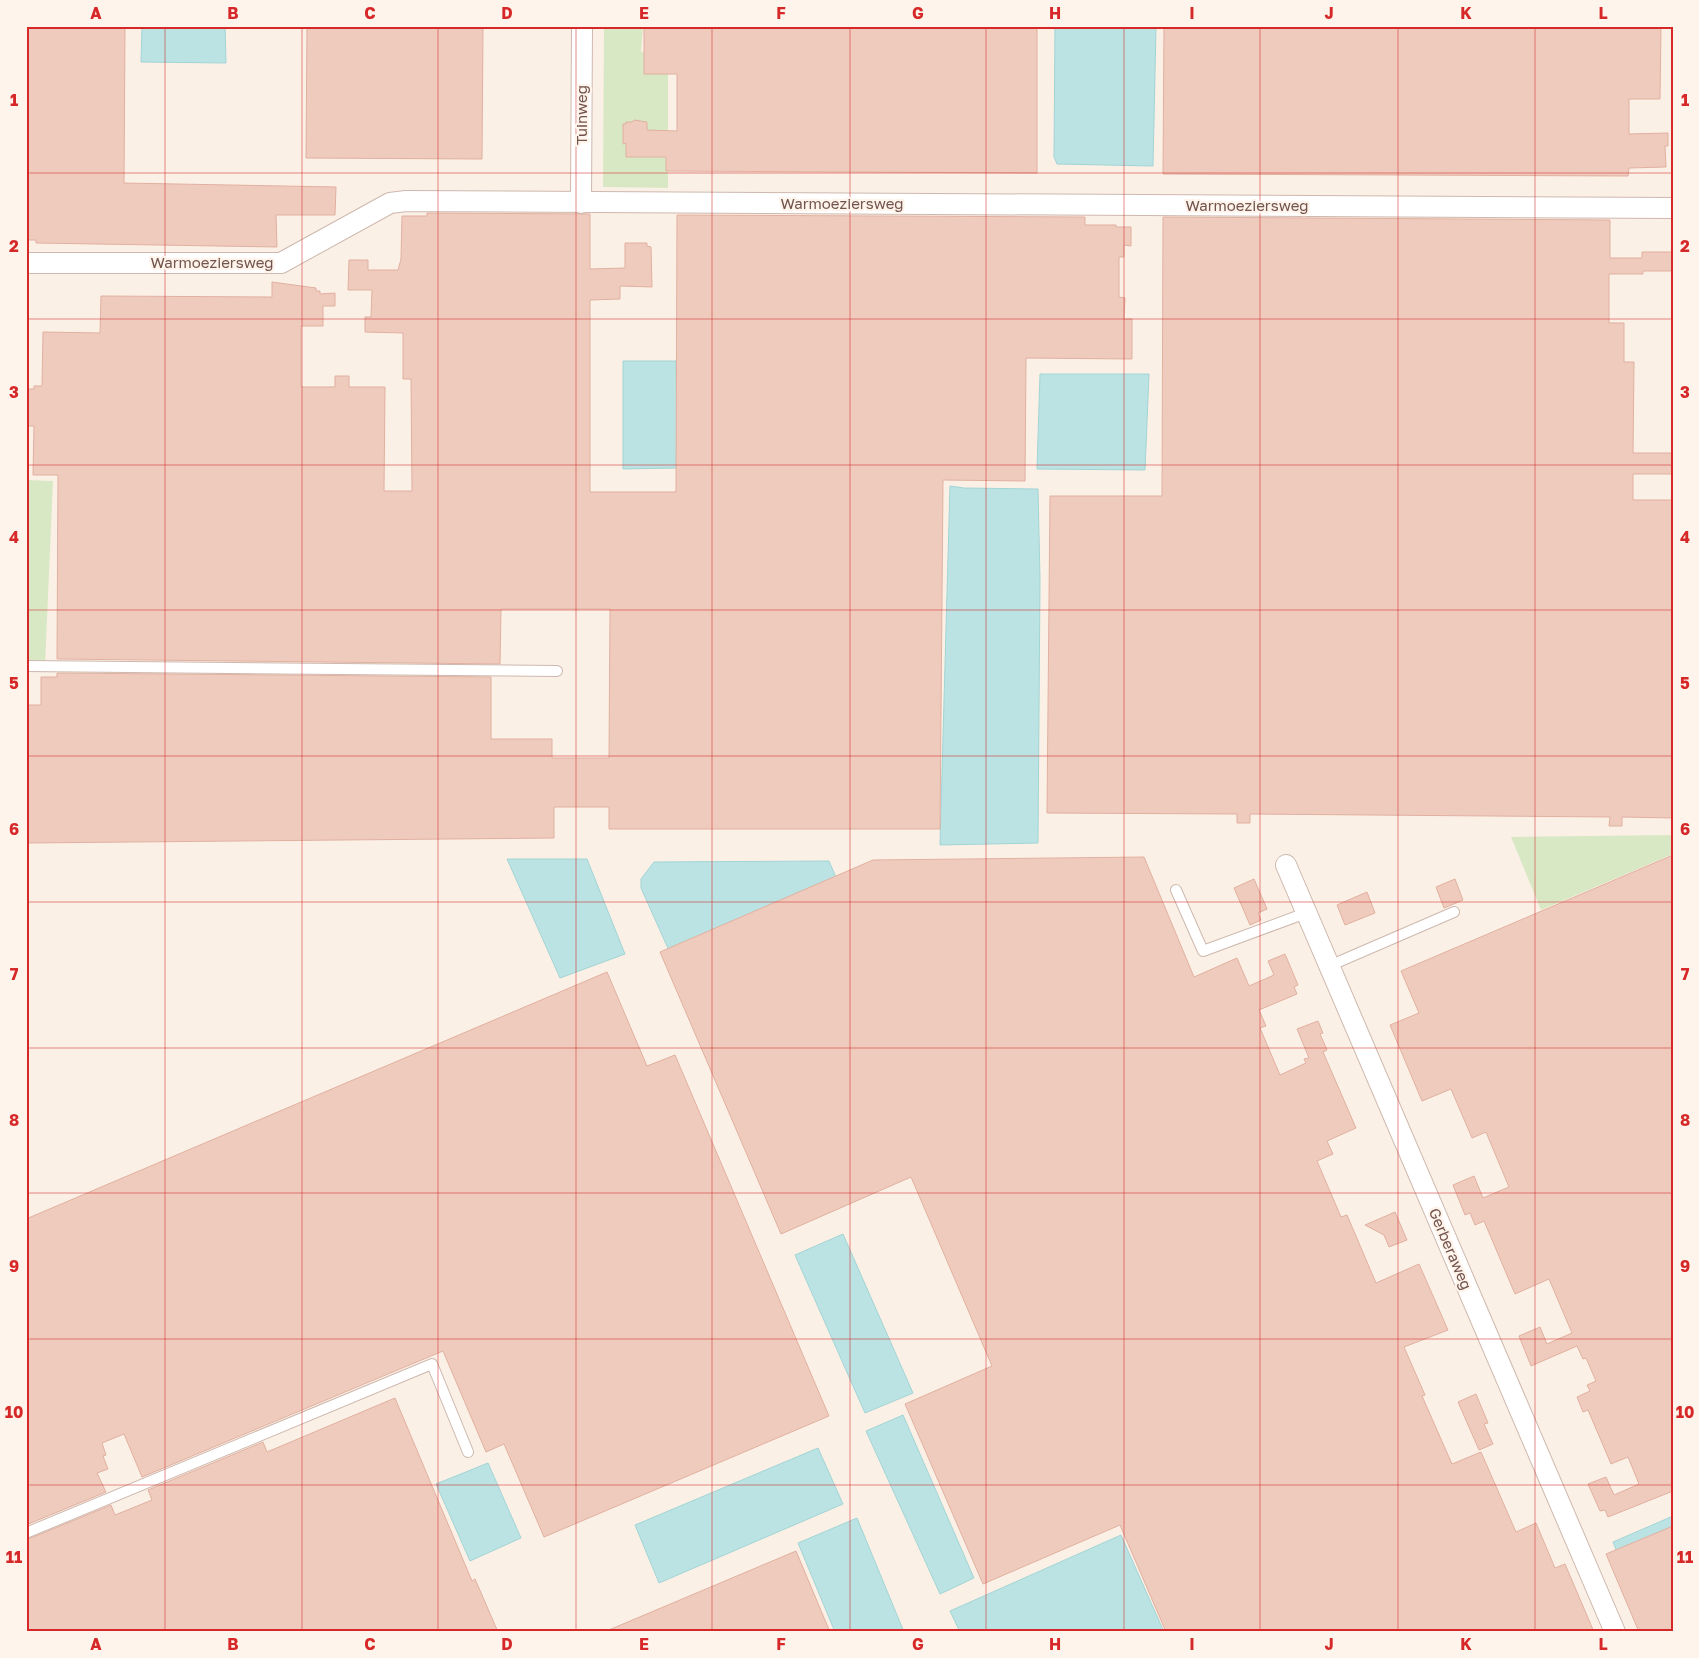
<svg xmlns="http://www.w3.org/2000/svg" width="1699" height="1658" font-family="'Golos Text',sans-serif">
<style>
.green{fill:#d8e8c4}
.water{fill:#bbe3e3;stroke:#a2d4d5}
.building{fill:#efcbbe;stroke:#e1b0a0}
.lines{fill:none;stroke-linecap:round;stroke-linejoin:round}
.service-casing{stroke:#ceb8af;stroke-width:12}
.minor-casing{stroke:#ceb8af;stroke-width:22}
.service{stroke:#fff;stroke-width:10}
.minor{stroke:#fff;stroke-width:20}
.grid{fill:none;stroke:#d62828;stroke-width:1;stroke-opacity:0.55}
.labels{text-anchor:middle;stroke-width:4.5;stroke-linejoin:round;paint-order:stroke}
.street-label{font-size:15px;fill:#72544c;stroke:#fef4eb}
.neatline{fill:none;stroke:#d62828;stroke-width:2}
.grid-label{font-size:16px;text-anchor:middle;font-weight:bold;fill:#d62828}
</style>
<rect width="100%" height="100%" fill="#fbf0e5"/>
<!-- green -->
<path class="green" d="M 604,26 L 643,26 L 641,52 L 668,53 L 668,188 L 603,187 Z
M 26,480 L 53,481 L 45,666 L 26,666 Z
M 1673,835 L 1673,854 L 1541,910 L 1511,837 Z"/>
<!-- water -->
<path class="water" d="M 142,26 L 225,26 L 226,63 L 141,62 Z
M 1055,26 L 1156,26 L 1153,166 L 1057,164 L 1054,157 Z
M 623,361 L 676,361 L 678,468 L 623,469 Z
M 1040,374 L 1149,374 L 1145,470 L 1037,469 Z
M 950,486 L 964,488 L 1038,489 L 1040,579 L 1038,843 L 940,845 Z
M 507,859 L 587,859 L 625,954 L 560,978 Z
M 829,861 L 859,931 L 692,1002 L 641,888 L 641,879 L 654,862 Z
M 843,1234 L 913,1393 L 865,1413 L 795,1255 Z
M 903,1415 L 974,1578 L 940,1594 L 866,1431 Z
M 818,1448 L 843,1504 L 659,1583 L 635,1525 Z
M 488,1463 L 521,1538 L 470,1561 L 436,1484 Z
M 1673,1516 L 1673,1571 L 1632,1589 L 1613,1542 Z
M 857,1518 L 904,1632 L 835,1632 L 798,1543 Z
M 1121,1535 L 1164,1632 L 960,1632 L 950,1611 Z"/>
<!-- building -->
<path class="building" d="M 26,26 L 125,26 L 124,183 L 336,187 L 335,215 L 276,215 L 277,247 L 36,243 L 36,240 L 26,240 Z
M 307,26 L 483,26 L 482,159 L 306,158 Z
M 644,26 L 1037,26 L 1037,173 L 666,171 L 666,157 L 626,157 L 626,143 L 623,144 L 623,124 L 626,124 L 626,122 L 632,122 L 634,120 L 647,122 L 647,130 L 677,131 L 677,74 L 644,74 Z
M 1164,26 L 1661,26 L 1660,99 L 1629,99 L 1629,134 L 1668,133 L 1668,146 L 1665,146 L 1666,167 L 1629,168 L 1628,176 L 1163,174 Z
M 427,213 L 590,214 L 590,269 L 625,268 L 625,243 L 647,243 L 647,246 L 651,247 L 652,287 L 620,286 L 620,299 L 590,300 L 590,492 L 676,492 L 677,215 L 1085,217 L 1085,225 L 1116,225 L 1116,227 L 1131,227 L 1131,246 L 1124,245 L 1124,257 L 1119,257 L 1119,297 L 1125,298 L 1124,319 L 1132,319 L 1132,359 L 1026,358 L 1025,481 L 943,480 L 940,829 L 609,829 L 609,807 L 554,807 L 554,838 L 26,843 L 26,705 L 41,705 L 41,677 L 57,677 L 57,673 L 491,677 L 491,739 L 552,739 L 552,758 L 609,758 L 610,609 L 501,609 L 500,664 L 57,659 L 58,475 L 33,475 L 34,426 L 26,426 L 26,389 L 34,389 L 34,386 L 42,386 L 43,332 L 100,333 L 101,296 L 272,297 L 272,282 L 316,288 L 316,291 L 320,291 L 320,294 L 335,293 L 335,306 L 323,306 L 323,326 L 301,326 L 301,387 L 335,387 L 335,376 L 349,376 L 349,387 L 385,387 L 384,491 L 412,491 L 411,379 L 403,379 L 403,333 L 365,332 L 365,317 L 371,317 L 372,290 L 348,290 L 349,260 L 368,260 L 368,270 L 398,270 L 401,259 L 402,216 L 427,216 Z
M 1163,217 L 1610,220 L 1610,258 L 1642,258 L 1642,252 L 1673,252 L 1673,271 L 1643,271 L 1643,274 L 1609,274 L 1609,323 L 1624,323 L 1624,362 L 1634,362 L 1633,453 L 1673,453 L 1673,474 L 1633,474 L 1633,500 L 1673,500 L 1673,818 L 1622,817 L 1622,826 L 1609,826 L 1610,817 L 1250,814 L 1250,823 L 1237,823 L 1237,814 L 1047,813 L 1050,496 L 1162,496 Z
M 1673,855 L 1673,1491 L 1608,1517 L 1605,1510 L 1600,1511 L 1588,1484 L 1606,1477 L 1614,1495 L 1639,1484 L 1628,1457 L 1611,1464 L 1588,1410 L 1583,1412 L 1577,1397 L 1590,1391 L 1587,1385 L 1596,1381 L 1586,1358 L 1583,1359 L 1577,1346 L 1531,1366 L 1519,1336 L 1540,1327 L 1547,1344 L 1572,1333 L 1549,1279 L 1515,1294 L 1484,1221 L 1475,1225 L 1470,1213 L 1465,1215 L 1453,1185 L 1474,1176 L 1483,1198 L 1509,1187 L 1486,1132 L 1472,1138 L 1451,1089 L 1422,1101 L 1390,1025 L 1419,1013 L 1401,971 Z
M 1144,857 L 1194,977 L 1237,958 L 1249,986 L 1274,975 L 1268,961 L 1285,954 L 1298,985 L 1294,987 L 1297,994 L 1259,1010 L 1266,1026 L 1260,1028 L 1280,1075 L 1306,1063 L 1304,1059 L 1309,1058 L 1297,1029 L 1318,1021 L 1323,1033 L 1320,1034 L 1327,1050 L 1323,1052 L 1356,1128 L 1327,1141 L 1333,1154 L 1317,1161 L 1341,1217 L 1347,1215 L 1376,1283 L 1419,1264 L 1448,1330 L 1404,1347 L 1425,1395 L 1422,1396 L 1452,1464 L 1481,1452 L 1516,1532 L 1536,1523 L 1555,1568 L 1565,1564 L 1594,1632 L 1166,1632 L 1120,1525 L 983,1584 L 905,1404 L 992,1366 L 911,1177 L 781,1234 L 660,952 L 873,860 Z
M 1254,879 L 1267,909 L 1258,913 L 1261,920 L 1250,925 L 1234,888 Z
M 1455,879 L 1463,900 L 1444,908 L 1436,887 Z
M 1367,892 L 1375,913 L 1345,925 L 1337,905 Z
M 607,972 L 647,1066 L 675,1055 L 829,1416 L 544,1537 L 504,1444 L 486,1452 L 443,1351 L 142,1477 L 124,1434 L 102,1443 L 106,1455 L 103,1456 L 108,1469 L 97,1473 L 106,1492 L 26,1525 L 26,1219 Z
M 1395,1212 L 1407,1240 L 1389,1247 L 1384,1235 L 1365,1225 Z
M 1476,1394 L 1488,1423 L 1484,1424 L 1493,1444 L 1479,1450 L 1458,1402 Z
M 395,1398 L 472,1581 L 475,1579 L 498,1632 L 26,1632 L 26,1540 L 111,1505 L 115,1515 L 152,1500 L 148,1490 L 263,1442 L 267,1452 Z
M 1673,1526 L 1673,1632 L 1639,1632 L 1606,1554 Z
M 796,1551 L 830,1632 L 604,1632 Z"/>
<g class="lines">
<!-- service casing -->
<g class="service-casing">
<path id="service" d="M 26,666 L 557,671
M 1176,890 L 1203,951 L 1306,913
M 1329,966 L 1454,912
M 26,1533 L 432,1364 L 468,1452"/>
</g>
<!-- minor casing -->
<g class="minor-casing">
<path id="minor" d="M 581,203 L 582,26
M 26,263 L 281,263 L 390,203 L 406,201 L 1673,208
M 1286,865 L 1615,1632"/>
</g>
<!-- service -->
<use href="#service" class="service"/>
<!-- minor -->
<use href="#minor" class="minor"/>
</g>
<!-- grid -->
<path class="grid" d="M 165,26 L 165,1632M 302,26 L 302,1632M 438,26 L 438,1632M 576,26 L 576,1632M 712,26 L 712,1632M 850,26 L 850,1632M 986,26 L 986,1632M 1124,26 L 1124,1632M 1260,26 L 1260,1632M 1398,26 L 1398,1632M 1535,26 L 1535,1632M 26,173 L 1673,173M 26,319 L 1673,319M 26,465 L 1673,465M 26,610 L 1673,610M 26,756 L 1673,756M 26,902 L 1673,902M 26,1048 L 1673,1048M 26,1193 L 1673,1193M 26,1339 L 1673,1339M 26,1485 L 1673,1485"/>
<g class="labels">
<!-- street labels -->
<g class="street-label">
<text transform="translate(582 115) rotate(-90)" y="5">Tuinweg</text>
<text x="842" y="209">Warmoeziersweg</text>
<text x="1247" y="211">Warmoeziersweg</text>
<text x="212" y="268">Warmoeziersweg</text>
<text transform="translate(1450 1249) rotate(67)" y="5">Gerberaweg</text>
</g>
</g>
<!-- border -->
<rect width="1699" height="1658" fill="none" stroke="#fef4eb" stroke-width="55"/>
<rect x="28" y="28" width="1644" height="1602" class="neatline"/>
<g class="grid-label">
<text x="96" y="19">A</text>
<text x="233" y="19">B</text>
<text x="370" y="19">C</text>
<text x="507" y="19">D</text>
<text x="644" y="19">E</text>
<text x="781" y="19">F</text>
<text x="918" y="19">G</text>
<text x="1055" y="19">H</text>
<text x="1192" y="19">I</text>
<text x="1329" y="19">J</text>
<text x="1466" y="19">K</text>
<text x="1603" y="19">L</text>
<text x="14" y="106">1</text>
<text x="1685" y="106">1</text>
<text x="14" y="252">2</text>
<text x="1685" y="252">2</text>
<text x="14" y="398">3</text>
<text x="1685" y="398">3</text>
<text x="14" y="543">4</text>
<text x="1685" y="543">4</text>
<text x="14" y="689">5</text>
<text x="1685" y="689">5</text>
<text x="14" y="835">6</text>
<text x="1685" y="835">6</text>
<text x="14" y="980">7</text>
<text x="1685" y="980">7</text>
<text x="14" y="1126">8</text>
<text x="1685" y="1126">8</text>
<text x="14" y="1272">9</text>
<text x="1685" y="1272">9</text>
<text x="14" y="1418">10</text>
<text x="1685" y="1418">10</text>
<text x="14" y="1563">11</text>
<text x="1685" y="1563">11</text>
<text x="96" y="1650">A</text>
<text x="233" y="1650">B</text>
<text x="370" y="1650">C</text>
<text x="507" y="1650">D</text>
<text x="644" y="1650">E</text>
<text x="781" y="1650">F</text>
<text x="918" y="1650">G</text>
<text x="1055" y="1650">H</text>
<text x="1192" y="1650">I</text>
<text x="1329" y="1650">J</text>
<text x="1466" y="1650">K</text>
<text x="1603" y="1650">L</text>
</g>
</svg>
